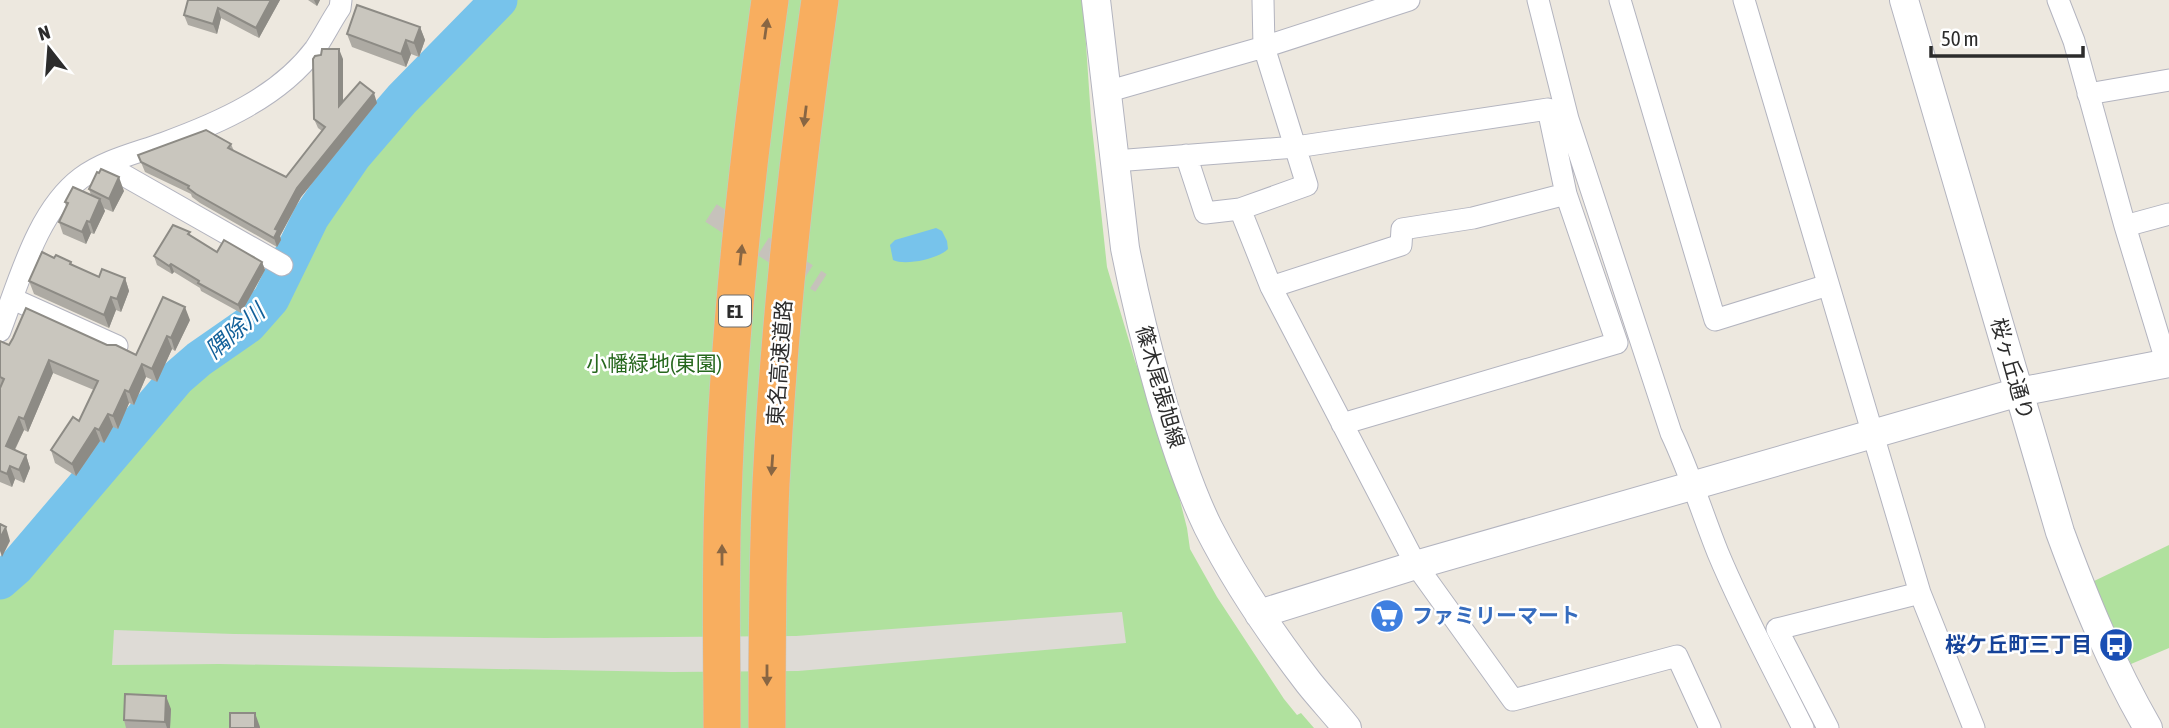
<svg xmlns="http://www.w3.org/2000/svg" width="2169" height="728" font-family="'Asap Condensed','Noto Sans JP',sans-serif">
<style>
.green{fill:#b0e19e}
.plaza{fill:#dedbd6}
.water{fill:#77c3eb}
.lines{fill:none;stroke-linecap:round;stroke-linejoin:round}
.river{stroke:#77c3eb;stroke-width:37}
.street-tunnel{stroke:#c6c2bb;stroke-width:21;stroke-dasharray:21 10;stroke-linecap:butt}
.street-casing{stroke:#b3b4bf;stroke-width:23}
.secondary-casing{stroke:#b3b4bf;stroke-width:30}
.highway-casing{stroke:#c8c8c8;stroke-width:38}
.street{stroke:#fff;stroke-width:21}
.secondary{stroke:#fff;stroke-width:28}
.highway{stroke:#f8ae5f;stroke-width:37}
.wall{fill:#adaaa3}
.shaded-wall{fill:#8d8b85}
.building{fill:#c9c6be;stroke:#8d8b85;stroke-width:2}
.oneway{fill:#886643}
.labels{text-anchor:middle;stroke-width:5;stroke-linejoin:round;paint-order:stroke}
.shield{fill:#fff;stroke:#6b6b6b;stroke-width:2}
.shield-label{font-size:19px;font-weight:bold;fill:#2c2c2c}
.street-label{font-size:21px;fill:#2c2c2c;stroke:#fff}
.park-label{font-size:21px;fill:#27681e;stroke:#fff}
.shop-label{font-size:21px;font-weight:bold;fill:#366cbe;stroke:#fff;text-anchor:start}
.transit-label{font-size:21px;font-weight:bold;fill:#164399;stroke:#fff;text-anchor:end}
.water-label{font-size:23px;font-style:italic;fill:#13619a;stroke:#fff}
</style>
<rect width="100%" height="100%" fill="#ede8df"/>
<!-- green -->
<path class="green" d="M 492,0 L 1083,0 L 1091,118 L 1107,267 L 1135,361 L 1162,430 L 1187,528 L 1190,549 L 1217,597 L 1284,699 L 1297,715 L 1301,713 L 1314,728 L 0,728 L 0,581 L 189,374 L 291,299 L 288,261 L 298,221 L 345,154 L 421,70 Z
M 2169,545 L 2169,648 L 2131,664 L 2092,582 Z"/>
<!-- plaza -->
<path class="plaza" d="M 1122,612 L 1126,643 L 798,671 L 672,672 L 219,664 L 112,665 L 114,630 L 234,634 L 545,638 L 796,636 Z"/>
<!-- water -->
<path class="water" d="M 936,228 L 942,231 L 947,241 L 948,249 C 938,259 905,266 893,260 L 890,245 L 895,240 Z"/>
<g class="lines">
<!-- river -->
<path class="river" d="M 0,581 L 16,567 L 177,378 L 199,359 L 248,325 L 271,299 L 311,217 L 353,156 L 402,99 L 499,0"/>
<!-- street-tunnel -->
<path class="street-tunnel" d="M 711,213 L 821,283"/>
<!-- street casing -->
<g class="street-casing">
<path id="street" d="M 1538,0 L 1568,119 L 1671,433 C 1690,473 1702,513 1718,553 C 1743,613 1774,670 1803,728
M 1620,0 L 1715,320 L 1828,285
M 1744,0 L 1920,593 L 1974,728
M 2058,0 L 2074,41 L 2125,226 L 2167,364
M 1106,92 L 1264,47 L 1409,0
M 2088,94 L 2169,80
M 1186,155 L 1205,213 L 1240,209 L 1307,185 L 1264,47 L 1263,0
M 1115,161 L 1296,147 L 1548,109 L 1566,194 L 1617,343 L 1342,424
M 110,162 L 113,169 L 282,265
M 1240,209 L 1271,287 L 1416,565 L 1513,700 L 1677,656 L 1710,728
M 2125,226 L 2169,214
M 1271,287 L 1401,245 L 1402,229 L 1473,218 L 1566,194
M 13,299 L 117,346
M 0,331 C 19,282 37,211 81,178 C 105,160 137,153 164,143 C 219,123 279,97 315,49 C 324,36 331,21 340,8 L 341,0
M 1828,728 L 1777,629 L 1920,593"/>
</g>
<!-- secondary casing -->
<g class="secondary-casing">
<path id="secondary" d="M 1096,0 L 1125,248 C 1135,299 1147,348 1161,397 C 1174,442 1188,486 1208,527 C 1236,582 1272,635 1309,683 C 1321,698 1335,713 1347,728
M 1904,0 L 2060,532 C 2085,600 2112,666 2148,728
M 1259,614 L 1416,565 L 2019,392 L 2169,363"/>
</g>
<!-- highway casing -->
<g class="highway-casing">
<path id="highway" d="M 722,728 C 722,652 720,576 723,500 C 728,333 747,165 770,0
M 767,728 C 767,647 767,566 771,484 C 779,322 797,161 820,0"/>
</g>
<!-- street -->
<use href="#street" class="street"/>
<!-- secondary -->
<use href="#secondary" class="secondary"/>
<!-- highway -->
<use href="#highway" class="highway"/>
</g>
<!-- wall -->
<path class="wall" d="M 188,0 L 280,0 L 259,38 L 221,18 L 217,34 L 188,25 L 184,15 Z
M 308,0 L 320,0 L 317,6 Z
M 420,27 L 425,40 L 419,57 L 411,54 L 406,67 L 352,47 L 347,34 Z
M 343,59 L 343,102 L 377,103 L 301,197 L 280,236 L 281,240 L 277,247 L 200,203 L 192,197 L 191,194 L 145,172 L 138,155 L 231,144 L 234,151 L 286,177 L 322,131 L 318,128 L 314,119 Z
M 89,189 L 124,191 L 113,212 L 103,208 L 105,211 L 94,234 L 91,233 L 86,244 L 63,234 L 59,222 L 66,206 L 65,202 L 91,195 Z
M 191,236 L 217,252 L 262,262 L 265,270 L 241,313 L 201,291 L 200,288 L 174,272 L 172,274 L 157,265 L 154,256 Z
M 54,258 L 71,262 L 72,265 L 99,277 L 125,278 L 129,291 L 121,312 L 116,310 L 109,328 L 34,294 L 29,281 Z
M 190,320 L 175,351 L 172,349 L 157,382 L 146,377 L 134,405 L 129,403 L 118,429 L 113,427 L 104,443 L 100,441 L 76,476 L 55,463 L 51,450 L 79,421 L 94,390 L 53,373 L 28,432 L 24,430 L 15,450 L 26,455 L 30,468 L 24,483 L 15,479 L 12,487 L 0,482 L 0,341 L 9,345 L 107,345 L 136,355 Z
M 171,709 L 170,728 L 126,728 L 124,720 Z"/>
<!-- shaded-wall -->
<path class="shaded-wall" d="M 271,0 L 280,0 L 259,38 L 256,28 Z
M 314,0 L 320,0 L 317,6 Z
M 218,8 L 221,18 L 217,34 L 213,24 Z
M 420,27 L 425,40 L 419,57 L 414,43 Z
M 406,40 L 411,54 L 406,67 L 401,54 Z
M 339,49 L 343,59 L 343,116 L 339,106 Z
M 374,93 L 377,103 L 301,197 L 280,236 L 281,240 L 277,247 L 274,238 L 275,229 L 297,188 Z
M 119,177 L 124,191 L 113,212 L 109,199 Z
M 100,199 L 105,211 L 94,234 L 90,222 Z
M 87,221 L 91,233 L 86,244 L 82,232 Z
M 262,262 L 265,270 L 241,313 L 238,305 Z
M 171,264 L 174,272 L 172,274 L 169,266 Z
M 125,278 L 129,291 L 121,312 L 117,299 Z
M 111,297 L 116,310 L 109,328 L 104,315 Z
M 185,307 L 190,320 L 175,351 L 171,338 Z
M 167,336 L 172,349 L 157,382 L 152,369 Z
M 49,360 L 53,373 L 28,432 L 24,419 Z
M 142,364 L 146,377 L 134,405 L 129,392 Z
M 125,390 L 129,403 L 118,429 L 113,416 Z
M 108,414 L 113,427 L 104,443 L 99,430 Z
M 19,417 L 24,430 L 10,459 L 6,446 Z
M 95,428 L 100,441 L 76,476 L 72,464 Z
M 26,455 L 30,468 L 24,483 L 19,470 Z
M 10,466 L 15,479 L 12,487 L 7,474 Z
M 6,527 L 10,541 L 2,557 L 0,551 L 0,538 Z
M 166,696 L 171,709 L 170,728 L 167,728 L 165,722 Z
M 255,713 L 260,727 L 260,728 L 255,728 Z"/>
<!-- building -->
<path class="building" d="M 188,0 L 271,0 L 256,28 L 218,8 L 213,24 L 184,15 Z
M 357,5 L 420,27 L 414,43 L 406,40 L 401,54 L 347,34 Z
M 322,49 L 339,49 L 339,106 L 360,82 L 374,93 L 297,188 L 275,229 L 278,230 L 274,238 L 196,194 L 188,188 L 189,186 L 141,162 L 138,155 L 206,130 L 231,144 L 228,148 L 286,177 L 325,127 L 314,119 L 313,59 L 315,56 L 321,55 Z
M 101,169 L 119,177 L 109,199 L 89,189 L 97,172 L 99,173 Z
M 73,187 L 100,199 L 90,222 L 87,221 L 82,232 L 59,222 L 68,203 L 65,202 Z
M 173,225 L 190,232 L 188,234 L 217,252 L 224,240 L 262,262 L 238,305 L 198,283 L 199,281 L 171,264 L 169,266 L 154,256 Z
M 42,252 L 54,258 L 56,255 L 71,262 L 70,264 L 99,277 L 102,269 L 125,278 L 117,299 L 111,297 L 104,315 L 29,281 Z
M 163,297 L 185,307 L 171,338 L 167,336 L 152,369 L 142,364 L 129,392 L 125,390 L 113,416 L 108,414 L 99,430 L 95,428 L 72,464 L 51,450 L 73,417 L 79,421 L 98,381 L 49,360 L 24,419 L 19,417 L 6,446 L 26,455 L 19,470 L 10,466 L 7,474 L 0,471 L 0,388 L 4,379 L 0,377 L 0,341 L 9,345 L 13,338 L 26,308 L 107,345 L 116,345 L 136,355 Z
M 0,524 L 6,527 L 0,538 Z
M 125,694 L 166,696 L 165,722 L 124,720 Z
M 230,713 L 255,713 L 255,728 L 230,728 Z"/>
<!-- one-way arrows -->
<defs><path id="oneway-solid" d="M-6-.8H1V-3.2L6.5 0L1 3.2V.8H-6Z" transform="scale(1.75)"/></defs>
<g class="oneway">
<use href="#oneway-solid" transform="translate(766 29) rotate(-82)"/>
<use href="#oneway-solid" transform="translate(805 116) rotate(97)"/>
<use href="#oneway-solid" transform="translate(741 255) rotate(-84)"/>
<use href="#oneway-solid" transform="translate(772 465) rotate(94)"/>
<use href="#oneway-solid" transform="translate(722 555) rotate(-90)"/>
<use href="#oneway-solid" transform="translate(767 675) rotate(90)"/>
</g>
<!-- icons -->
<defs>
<g id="supermarket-disc" transform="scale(1.75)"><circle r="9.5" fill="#3f7fe0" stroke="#fff"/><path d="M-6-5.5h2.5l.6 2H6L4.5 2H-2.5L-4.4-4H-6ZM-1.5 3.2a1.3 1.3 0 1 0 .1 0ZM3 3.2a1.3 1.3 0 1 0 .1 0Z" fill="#fff"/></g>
<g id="bus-disc" transform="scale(1.75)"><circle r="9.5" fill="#1a4fb4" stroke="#fff"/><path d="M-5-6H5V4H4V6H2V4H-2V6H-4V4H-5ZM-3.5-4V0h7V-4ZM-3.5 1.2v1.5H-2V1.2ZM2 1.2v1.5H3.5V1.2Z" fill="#fff"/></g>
</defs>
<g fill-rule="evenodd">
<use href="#supermarket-disc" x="1387" y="616"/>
<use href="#bus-disc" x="2116" y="645"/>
</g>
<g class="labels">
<!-- shield labels -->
<rect class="shield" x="719" y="295.5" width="32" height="31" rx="5"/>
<g class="shield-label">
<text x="735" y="318">E1</text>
</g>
<!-- street labels -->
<g class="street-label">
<text transform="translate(780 363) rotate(-86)" y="7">東名高速道路</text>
<text transform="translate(2012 369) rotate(74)" y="7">桜ヶ丘通り</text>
<text transform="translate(1160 387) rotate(74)" y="7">篠木尾張旭線</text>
</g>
<!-- park labels -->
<g class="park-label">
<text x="654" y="371">小幡緑地(東園)</text>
</g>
<!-- shop labels -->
<g class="shop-label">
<text x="1412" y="623">ファミリーマート</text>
</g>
<!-- transit labels -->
<g class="transit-label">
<text x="2092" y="652">桜ケ丘町三丁目</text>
</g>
<!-- water labels -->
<g class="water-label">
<text transform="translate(235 331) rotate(-41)" y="8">隅除川</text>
</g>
</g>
<!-- north arrow -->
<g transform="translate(49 49) rotate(343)" stroke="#ffffff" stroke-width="5" paint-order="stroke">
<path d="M0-5L12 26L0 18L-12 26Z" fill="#2c2c2c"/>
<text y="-10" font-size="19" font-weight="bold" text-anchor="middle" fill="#2c2c2c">N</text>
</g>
<!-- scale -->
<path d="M1931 46v10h152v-10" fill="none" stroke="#2c2c2c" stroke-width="3.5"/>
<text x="1941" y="46" font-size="21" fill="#2c2c2c" stroke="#ffffff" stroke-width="5" paint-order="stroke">50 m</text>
</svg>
